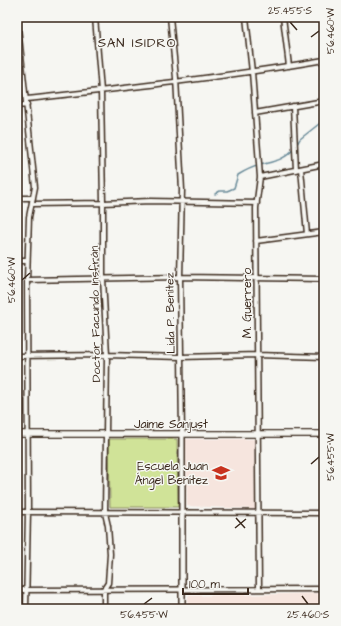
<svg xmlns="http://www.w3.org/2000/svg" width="341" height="626" font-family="'Architects Daughter',sans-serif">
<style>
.built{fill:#f6e5de}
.green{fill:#d0e398;stroke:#86865b}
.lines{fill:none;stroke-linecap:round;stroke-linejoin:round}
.stream{stroke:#6b8c9a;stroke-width:1.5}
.minor-casing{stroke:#3b2a1e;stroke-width:7}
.tertiary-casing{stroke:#3b2a1e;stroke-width:8}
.secondary-casing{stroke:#3b2a1e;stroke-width:8}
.minor{stroke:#f6f6f2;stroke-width:4}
.tertiary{stroke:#f6f6f2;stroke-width:5}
.secondary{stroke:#f6f6f2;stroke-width:5.5}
.ticks{fill:none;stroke:#3b2a1e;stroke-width:1.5}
.labels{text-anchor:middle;stroke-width:3;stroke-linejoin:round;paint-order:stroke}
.street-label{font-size:12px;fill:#3b2a1e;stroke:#f6f6f2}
.poi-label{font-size:12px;fill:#3b2a1e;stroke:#f6f6f2;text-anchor:end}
.neighbourhood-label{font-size:13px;letter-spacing:1px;fill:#3b2a1e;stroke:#f6f6f2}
.neatline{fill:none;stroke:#3b2a1e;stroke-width:1.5}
.ticks-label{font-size:10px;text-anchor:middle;fill:#3b2a1e}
</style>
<rect width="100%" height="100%" fill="#f6f6f2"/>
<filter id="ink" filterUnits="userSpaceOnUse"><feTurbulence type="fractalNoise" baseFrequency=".025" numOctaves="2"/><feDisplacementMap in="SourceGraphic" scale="8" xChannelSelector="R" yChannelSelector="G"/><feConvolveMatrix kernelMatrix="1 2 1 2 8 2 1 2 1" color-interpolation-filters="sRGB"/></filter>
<g filter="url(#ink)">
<!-- built -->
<path class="built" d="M 186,439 L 254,439 L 255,509 L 187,506 Z
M 324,593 L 324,609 L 188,609 L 188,596 Z"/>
<!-- green -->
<path class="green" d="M 109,439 L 177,439 L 178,507 L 110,507 Z"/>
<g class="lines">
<!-- stream -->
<path class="stream" d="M 296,146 L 300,139 L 324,120
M 215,194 L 220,191 L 227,191 L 234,188 L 238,175 C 246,170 255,166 264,164 C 276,161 286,159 294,148"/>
<!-- minor casing -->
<g class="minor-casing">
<path id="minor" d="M 17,17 L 35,187 L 29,217 L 27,280 L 28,512 L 26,609
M 95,17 L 101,91 L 103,203 L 103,278 L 107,355 L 105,513 L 108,526 L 110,554 L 108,583 L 104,589 L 104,609
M 170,17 L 176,78 L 182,190 L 180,277 L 182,435
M 246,17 L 252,72 L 260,177 L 256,208 L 259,589
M 283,17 L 289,66
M 324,21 L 324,27
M 27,99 C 126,88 226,77 324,60
M 17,106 L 27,105
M 293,106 L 296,170
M 255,113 L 324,101
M 301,169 L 307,234
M 260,177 L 324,164
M 17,198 L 33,198
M 32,204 L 103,203 L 150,201 L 257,203
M 256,241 L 324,232
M 17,261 L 27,261
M 27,280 L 180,277 L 324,279
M 17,356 L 107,355 L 181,357 L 257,355 L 324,357
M 17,512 L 324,513
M 17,590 L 324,589"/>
</g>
<!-- tertiary casing -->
<g class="tertiary-casing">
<path id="tertiary" d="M 182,609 L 182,435"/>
</g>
<!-- secondary casing -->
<g class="secondary-casing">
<path id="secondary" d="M 17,434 L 324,434"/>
</g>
<!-- minor -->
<use href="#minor" class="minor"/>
<!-- tertiary -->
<use href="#tertiary" class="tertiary"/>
<!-- secondary -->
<use href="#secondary" class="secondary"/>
</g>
</g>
<!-- ticks -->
<path class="ticks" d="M 290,22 L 297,30M 311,37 L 319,31M 22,280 L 30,273M 311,464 L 319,457M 236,518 L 245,528M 235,528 L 246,519M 302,596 L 308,604M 144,604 L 152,598"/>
<!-- icons -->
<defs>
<g id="school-bare" transform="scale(1.38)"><path d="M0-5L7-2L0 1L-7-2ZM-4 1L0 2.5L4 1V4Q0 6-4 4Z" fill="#c8321e" stroke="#f6f6f2" stroke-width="2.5" paint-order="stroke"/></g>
</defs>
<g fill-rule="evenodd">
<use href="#school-bare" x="221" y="473"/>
</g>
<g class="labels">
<!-- street labels -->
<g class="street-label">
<text transform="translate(247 303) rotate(-90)" y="4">M. Guerrero</text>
<text transform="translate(170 313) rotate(-91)" y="4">Lida P. Benítez</text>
<text transform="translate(95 314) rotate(-91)" y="4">Doctor Facundo Insfrán</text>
<text x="171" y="428">Jaime Sanjust</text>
</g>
<!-- poi labels -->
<g class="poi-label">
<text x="208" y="470">Escuela Juan<tspan x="208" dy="14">Ángel Benítez</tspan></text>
</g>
<!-- neighbourhood labels -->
<g class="neighbourhood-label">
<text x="137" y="47">SAN ISIDRO</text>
</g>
</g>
<!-- margin -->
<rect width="341" height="626" fill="none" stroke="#f6f6f2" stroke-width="44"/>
<!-- scale -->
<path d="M183 588v6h65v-6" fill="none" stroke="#3b2a1e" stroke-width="2"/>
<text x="189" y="588" font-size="12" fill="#3b2a1e" stroke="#f6f6f2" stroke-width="3" paint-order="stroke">100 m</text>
<rect x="22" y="22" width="297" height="582" class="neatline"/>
<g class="ticks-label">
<text x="290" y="14">25.455°S</text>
<text transform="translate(330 31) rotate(-90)" y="4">56.460°W</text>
<text transform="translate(11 280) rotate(-90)" y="4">56.460°W</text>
<text transform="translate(330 457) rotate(-90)" y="4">56.455°W</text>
<text x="144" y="618">56.455°W</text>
<text x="308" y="618">25.460°S</text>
</g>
</svg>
